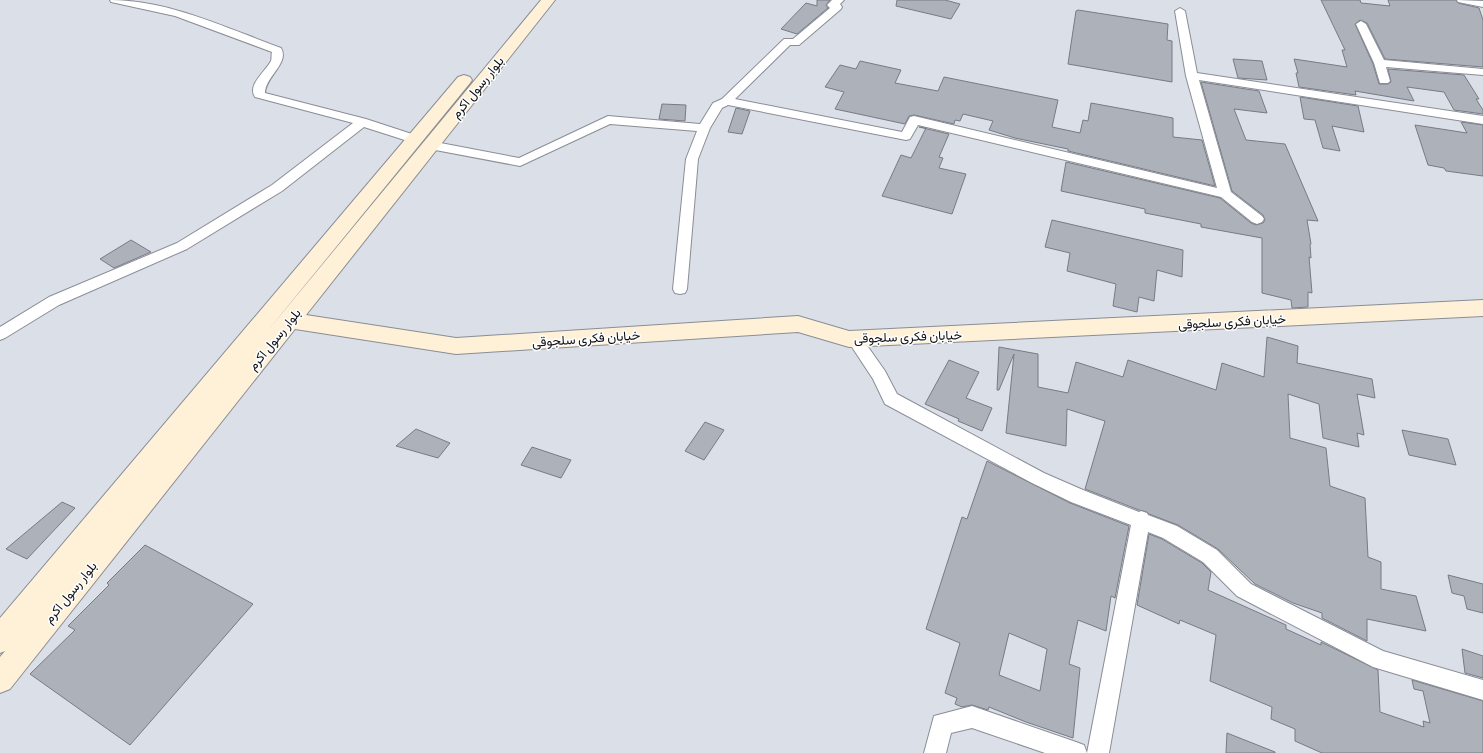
<svg xmlns="http://www.w3.org/2000/svg" width="1483" height="753" font-family="Manrope,Vazirmatn,sans-serif">
<style>
.building{fill:#adb1ba;stroke:#787b84;fill-rule:evenodd}
.lines{fill:none;stroke-linecap:round;stroke-linejoin:round}
.street-casing{stroke:#8a8d96;stroke-width:2}
.secondary-casing{stroke:#8a8d96;stroke-width:2}
.street{fill:#fff;fill-rule:evenodd}
.secondary{fill:#fef1d7;fill-rule:evenodd}
.labels{text-anchor:middle;stroke-width:3;stroke-linejoin:round;paint-order:stroke}
.street-label{font-size:13px;fill:#0e0f13;stroke:#fff}
</style>
<rect width="100%" height="100%" fill="#dbdfe8"/>
<!-- building -->
<path class="building" d="M 817,0 L 830,0 L 826,5 L 828,8 L 797,34 L 781,29 L 806,3 L 817,6 Z
M 897,0 L 945,0 L 960,4 L 951,19 L 896,6 Z
M 1321,0 L 1360,0 L 1361,3 L 1390,6 L 1388,0 L 1456,0 L 1458,3 L 1479,8 L 1483,20 L 1483,67 L 1385,59 L 1367,23 L 1360,20 L 1355,24 L 1373,64 L 1379,84 L 1388,84 L 1391,82 L 1388,69 L 1464,75 L 1479,99 L 1476,99 L 1483,110 L 1483,114 L 1454,110 L 1444,92 L 1407,87 L 1414,101 L 1355,91 L 1356,95 L 1299,87 L 1296,73 L 1298,73 L 1294,59 L 1347,67 L 1342,50 L 1345,50 Z
M 1078,10 L 1168,24 L 1167,40 L 1172,41 L 1172,82 L 1068,64 L 1076,11 Z
M 1233,59 L 1262,61 L 1267,80 L 1238,78 Z
M 860,61 L 901,70 L 895,83 L 938,91 L 944,77 L 1058,100 L 1052,127 L 1080,133 L 1083,120 L 1088,121 L 1091,103 L 1173,118 L 1173,137 L 1202,140 L 1215,186 L 1068,151 L 1068,149 L 1015,138 L 989,130 L 993,121 L 963,114 L 960,121 L 955,120 L 954,124 L 914,115 L 909,116 L 905,124 L 835,109 L 844,92 L 825,87 L 840,65 L 856,69 Z
M 1201,82 L 1259,91 L 1267,113 L 1234,109 L 1246,140 L 1285,144 L 1318,221 L 1307,220 L 1311,244 L 1310,244 L 1311,258 L 1309,257 L 1312,293 L 1308,292 L 1308,307 L 1292,308 L 1291,300 L 1262,293 L 1262,238 L 1201,227 L 1201,224 L 1145,213 L 1145,209 L 1061,191 L 1066,162 L 1220,198 L 1251,223 L 1256,225 L 1263,223 L 1265,220 L 1263,215 L 1232,191 Z
M 1300,97 L 1358,106 L 1364,132 L 1332,126 L 1340,151 L 1323,148 L 1315,120 L 1304,119 Z
M 662,104 L 686,105 L 685,121 L 659,119 Z
M 736,108 L 750,111 L 742,134 L 728,132 Z
M 1461,122 L 1483,125 L 1483,176 L 1446,171 L 1444,168 L 1428,165 L 1415,125 L 1467,133 Z
M 919,127 L 949,134 L 939,157 L 943,158 L 939,168 L 966,174 L 952,214 L 882,196 L 901,155 L 911,158 L 926,128 Z
M 1052,220 L 1183,250 L 1182,277 L 1157,270 L 1154,301 L 1139,297 L 1137,312 L 1113,306 L 1116,284 L 1067,271 L 1070,253 L 1045,247 Z
M 131,240 L 151,252 L 114,268 L 100,259 Z
M 1267,337 L 1298,346 L 1297,363 L 1372,379 L 1375,398 L 1357,394 L 1364,435 L 1357,433 L 1359,447 L 1323,438 L 1319,404 L 1288,394 L 1290,438 L 1326,448 L 1330,486 L 1365,498 L 1368,557 L 1381,562 L 1381,589 L 1416,596 L 1426,631 L 1367,619 L 1367,641 L 1322,618 L 1322,613 L 1293,603 L 1255,584 L 1218,549 L 1178,525 L 1149,514 L 1147,512 L 1139,510 L 1085,489 L 1105,421 L 1067,409 L 1066,446 L 1006,433 L 1014,354 L 999,390 L 997,390 L 999,347 L 1038,354 L 1038,387 L 1068,393 L 1076,362 L 1123,377 L 1128,360 L 1216,390 L 1222,363 L 1264,377 Z
M 949,360 L 979,372 L 966,398 L 992,408 L 982,431 L 958,421 L 959,419 L 925,404 Z
M 705,422 L 724,430 L 704,460 L 685,451 Z
M 416,429 L 450,443 L 438,458 L 396,446 Z
M 1402,430 L 1448,439 L 1456,465 L 1409,455 Z
M 532,447 L 571,460 L 561,478 L 521,465 Z
M 987,461 L 1070,503 L 1129,526 L 1115,598 L 1111,596 L 1106,631 L 1078,620 L 1069,664 L 1080,668 L 1073,738 L 1026,722 L 989,707 L 988,710 L 972,705 L 962,707 L 955,704 L 957,698 L 945,693 L 960,643 L 926,629 L 962,517 L 967,519 ZM 1009,633 L 1047,649 L 1040,691 L 999,675 Z
M 62,502 L 75,508 L 27,559 L 6,549 Z
M 1149,534 L 1162,539 L 1202,563 L 1211,572 L 1208,590 L 1286,625 L 1286,629 L 1321,645 L 1321,642 L 1378,670 L 1380,712 L 1424,727 L 1423,721 L 1430,723 L 1423,691 L 1414,689 L 1412,680 L 1483,701 L 1483,753 L 1322,753 L 1295,741 L 1295,729 L 1271,719 L 1272,707 L 1210,681 L 1216,635 L 1180,620 L 1179,624 L 1137,605 Z
M 145,545 L 253,604 L 130,745 L 30,674 L 75,630 L 68,626 L 109,585 L 107,583 Z
M 1448,575 L 1483,584 L 1483,613 L 1467,609 L 1464,596 L 1452,593 Z
M 1462,649 L 1483,656 L 1483,678 L 1465,673 Z
M 1227,733 L 1275,752 L 1275,753 L 1226,753 Z"/>
<g class="lines">
<!-- street casing -->
<g class="street-casing">
<path id="street" d="M 110,0 C 169,0 226,28 281,48 C 290,63 265,77 265,93 L 366,119 L 418,136 L 420,139 L 418,142 L 414,143 L 364,127 L 282,191 L 187,249 L 59,305 L 5,338 L 0,340 L 0,327 L 49,297 L 177,243 L 272,185 L 353,123 L 255,97 C 247,85 265,72 271,61 C 272,58 271,55 272,52 L 175,16 L 111,2 Z
M 832,0 L 844,0 L 840,4 L 842,7 L 841,9 L 799,45 L 790,45 L 735,99 L 902,132 L 910,117 L 914,116 L 1217,188 L 1186,76 L 1175,11 L 1180,8 L 1185,11 L 1197,73 L 1483,116 L 1483,124 L 1199,80 L 1231,192 L 1262,216 L 1264,219 L 1262,222 L 1257,224 L 1252,222 L 1221,197 L 918,125 L 910,139 L 906,140 L 728,105 L 722,108 L 710,128 L 698,159 L 687,289 L 685,293 L 680,294 L 675,293 L 673,289 L 686,159 L 697,131 L 610,124 L 520,166 L 430,149 L 426,148 L 424,145 L 426,142 L 430,141 L 519,158 L 608,116 L 700,124 L 713,103 L 722,99 L 784,39 L 793,39 L 830,8 L 827,5 Z
M 1457,0 L 1483,1 L 1483,7 L 1458,2 Z
M 1361,21 L 1366,24 L 1384,60 L 1483,69 L 1483,75 L 1386,67 L 1390,81 L 1388,83 L 1380,83 L 1374,63 L 1356,24 Z
M 854,332 L 859,334 L 885,371 L 897,394 L 1044,473 L 1083,490 L 1139,512 L 1141,511 L 1147,513 L 1148,515 L 1177,526 L 1217,550 L 1251,584 L 1383,651 L 1483,680 L 1483,700 L 1373,667 L 1237,596 L 1203,562 L 1163,538 L 1148,532 L 1109,753 L 1087,753 L 1131,525 L 1071,502 L 1032,483 L 885,404 L 873,379 L 846,338 L 849,334 Z
M 972,706 L 1076,742 L 1084,745 L 1087,753 L 1045,753 L 972,728 L 951,733 L 946,753 L 924,753 L 934,716 Z"/>
</g>
<!-- secondary casing -->
<g class="secondary-casing">
<path id="secondary" d="M 541,0 L 555,0 L 306,315 L 456,338 L 798,316 L 849,331 L 1483,300 L 1483,316 L 849,347 L 798,332 L 456,354 L 295,329 L 10,689 L 0,693 L 0,657 L 5,651 L 0,653 L 0,618 L 458,77 L 464,75 L 470,77 L 472,80 L 470,83 L 265,334 Z"/>
</g>
<!-- street -->
<use href="#street" class="street"/>
<!-- secondary -->
<use href="#secondary" class="secondary"/>
</g>
<g class="labels">
<!-- street labels -->
<g class="street-label">
<text transform="translate(477 87) rotate(-51)" y="5">بلوار رسول اکرم</text>
<text transform="translate(1232 321) rotate(-3)" y="5">خیابان فکری سلجوقی</text>
<text transform="translate(908 336) rotate(-2)" y="5">خیابان فکری سلجوقی</text>
<text transform="translate(586 338) rotate(-4)" y="5">خیابان فکری سلجوقی</text>
<text transform="translate(274 339) rotate(-51)" y="5">بلوار رسول اکرم</text>
<text transform="translate(70 592) rotate(-51)" y="5">بلوار رسول اکرم</text>
</g>
</g>
</svg>
